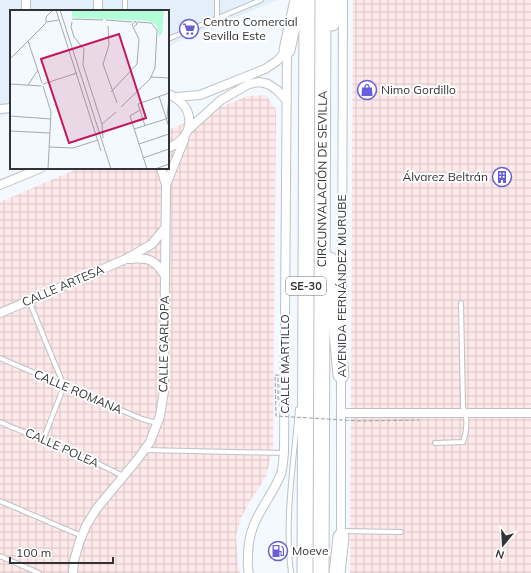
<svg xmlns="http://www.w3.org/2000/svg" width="531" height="573" font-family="Mulish,sans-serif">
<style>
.built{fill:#e3effa}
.industrial{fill:url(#industrial-grid)}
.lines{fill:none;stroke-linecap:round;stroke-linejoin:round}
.service-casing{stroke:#bdc2c7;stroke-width:6}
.minor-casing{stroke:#bdc2c7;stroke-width:10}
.motorway-casing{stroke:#bdc2c7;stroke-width:17}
.service{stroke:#fff;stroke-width:4}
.minor{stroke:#fff;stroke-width:8}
.motorway{stroke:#fff;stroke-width:15}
.path-bridge{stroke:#9ba0a4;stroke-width:1;stroke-dasharray:4 2;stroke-linecap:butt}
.labels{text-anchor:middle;stroke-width:4;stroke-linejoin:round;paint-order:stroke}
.shield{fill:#fff;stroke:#6f7072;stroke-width:1}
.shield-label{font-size:11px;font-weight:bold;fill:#313336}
.poi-label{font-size:12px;fill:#313336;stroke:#fff;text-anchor:start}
.street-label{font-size:12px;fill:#313336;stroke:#fff}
.inset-road{fill:none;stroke:#a5aaae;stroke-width:1}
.view{fill:#c2185b;fill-opacity:0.15;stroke:#c2185b;stroke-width:2}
.inset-edge{fill:none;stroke:#313336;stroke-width:2}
</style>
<defs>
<pattern id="industrial-grid" width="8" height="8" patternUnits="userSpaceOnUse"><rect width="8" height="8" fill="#fee8e9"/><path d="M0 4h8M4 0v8" fill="none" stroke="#dac7c8"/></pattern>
</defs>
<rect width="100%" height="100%" fill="#f3f9fe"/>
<!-- built -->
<path class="built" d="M 0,0 L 277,0 L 168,46 L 168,11 L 11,11 L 11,113 L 0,118 Z"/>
<!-- industrial -->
<path class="industrial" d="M 353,0 L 531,0 L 531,573 L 350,573 Z
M 266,95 L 276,109 L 273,447 L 266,477 L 250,501 L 241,518 L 236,536 L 238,564 L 240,573 L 0,573 L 0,202 L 79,168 L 168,168 L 168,130 L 247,96 Z"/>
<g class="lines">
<!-- service casing -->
<g class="service-casing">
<path id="service" d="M 217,0 L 217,18
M 125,11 L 125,0
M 168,39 L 261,0
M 29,301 L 64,386 L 43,440
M 0,358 L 142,419 L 157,423
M 0,422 L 97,463 L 123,476
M 435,443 L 463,442 C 467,431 468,417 463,407 L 461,303
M 144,450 L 284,453
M 0,501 L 82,536
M 341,531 L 401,532
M 0,556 L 39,573
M 291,573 C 284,519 294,463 298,409"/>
</g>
<!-- minor casing -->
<g class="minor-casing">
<path id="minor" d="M 26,11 L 26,0
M 98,11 L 98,0
M 168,94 C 196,105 197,137 168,148
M 176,97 L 200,95 L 265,69 L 277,61 L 287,50
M 0,109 L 11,108
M 189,129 L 221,100 L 249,84 L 259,82 L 268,84 L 277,90 L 287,101
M 0,185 L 41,168
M 166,185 L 184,140
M 129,259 C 148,257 155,259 165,276
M 342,312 L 343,0
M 0,313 L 126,259 L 152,244 L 165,228
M 341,413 L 531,413
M 341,540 L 341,372
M 73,573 L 74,561 L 79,543 L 86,526 L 97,508 L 137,460 L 150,442 L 160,416 L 164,391 L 165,276 L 166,185 L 161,168
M 249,573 C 247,567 248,560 248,554 C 249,518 268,505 281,474 C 283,468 283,460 284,453 L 287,50"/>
</g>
<!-- motorway casing -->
<g class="motorway-casing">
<g id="motorway">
<path d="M 332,23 L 333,0"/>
<path d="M 287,50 L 298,0"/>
<path d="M 330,260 L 341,375"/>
<path d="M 305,573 L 307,0"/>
<path id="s1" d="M 321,573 L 323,0"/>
<path d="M 337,573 L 341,537"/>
</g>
</g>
<!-- service -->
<use href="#service" class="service"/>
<!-- minor -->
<use href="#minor" class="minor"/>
<!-- motorway -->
<use href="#motorway" class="motorway"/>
<!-- path-bridge -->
<path class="path-bridge" d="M 278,400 L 278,375 L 275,375 L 276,416 L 360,421 L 419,420"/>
</g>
<!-- icons -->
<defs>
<g id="supermarket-ring" transform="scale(1)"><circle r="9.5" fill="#fff" stroke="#685ed7" stroke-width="1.5"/><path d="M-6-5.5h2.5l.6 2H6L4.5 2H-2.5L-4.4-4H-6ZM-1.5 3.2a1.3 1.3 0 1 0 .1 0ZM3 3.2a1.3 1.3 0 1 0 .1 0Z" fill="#685ed7"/></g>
<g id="shop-ring" transform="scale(1)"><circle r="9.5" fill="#fff" stroke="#685ed7" stroke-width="1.5"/><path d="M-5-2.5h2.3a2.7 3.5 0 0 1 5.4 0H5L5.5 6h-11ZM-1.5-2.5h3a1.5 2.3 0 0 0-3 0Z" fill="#685ed7"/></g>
<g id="building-ring" transform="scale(1)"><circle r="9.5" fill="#fff" stroke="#685ed7" stroke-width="1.5"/><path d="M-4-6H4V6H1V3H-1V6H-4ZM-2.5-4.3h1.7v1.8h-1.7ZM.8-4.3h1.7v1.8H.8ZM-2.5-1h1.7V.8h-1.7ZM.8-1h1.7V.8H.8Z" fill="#685ed7"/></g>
<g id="fuel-ring" transform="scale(1)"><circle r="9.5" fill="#fff" stroke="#685ed7" stroke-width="1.5"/><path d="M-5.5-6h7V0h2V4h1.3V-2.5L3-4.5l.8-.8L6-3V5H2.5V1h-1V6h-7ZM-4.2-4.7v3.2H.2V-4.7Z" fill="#685ed7"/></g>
</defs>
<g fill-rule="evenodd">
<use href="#supermarket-ring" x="189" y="29"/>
<use href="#shop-ring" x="367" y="90"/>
<use href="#building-ring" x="502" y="177"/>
<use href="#fuel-ring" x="278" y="551"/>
</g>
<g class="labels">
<!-- shield labels -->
<rect class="shield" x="286" y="277" width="40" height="18" rx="3"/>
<g class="shield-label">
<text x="306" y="290">SE-30</text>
</g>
<!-- poi labels -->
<g class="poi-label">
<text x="203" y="26">Centro Comercial<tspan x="203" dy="14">Sevilla Este</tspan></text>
<text x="381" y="94">Nimo Gordillo</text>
<text x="488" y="181" text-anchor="end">Álvarez Beltrán</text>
<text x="292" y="555">Moeve</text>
</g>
<!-- street labels -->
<g class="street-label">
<text dy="4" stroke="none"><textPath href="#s1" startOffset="394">CIRCUNVALACIÓN DE SEVILLA</textPath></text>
<text transform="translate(63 286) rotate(-23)" y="4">CALLE ARTESA</text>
<text transform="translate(342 286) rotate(-90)" y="4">AVENIDA FERNÁNDEZ MURUBE</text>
<text transform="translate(164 344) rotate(-89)" y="4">CALLE GARLOPA</text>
<text transform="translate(285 364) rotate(-90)" y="4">CALLE MARTILLO</text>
<text transform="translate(78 392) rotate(23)" y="4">CALLE ROMANA</text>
<text transform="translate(62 448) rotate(24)" y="4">CALLE POLEA</text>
</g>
</g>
<!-- overview -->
<g transform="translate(10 10)">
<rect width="159" height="159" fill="#f3f9fe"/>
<path d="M 62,0 L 154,0 L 152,23 L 149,27 L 147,16 L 139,11 L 69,8 L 62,7 Z" fill="#b3fdd9"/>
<path class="inset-road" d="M 43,0 L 36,7 L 36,12 L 49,10M 46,0 L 91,141M 50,0 L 101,159M 62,9 L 93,10M 96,10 L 122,12M 62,12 L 61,17 L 64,27 L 74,39 L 73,55 L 92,114M 98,16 L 99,35 L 93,54 L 107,93M 18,31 L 32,73M 0,49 L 36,13M 141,67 L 159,68M 0,74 L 31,76M 33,74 L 67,63M 18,75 L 28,60M 33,76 L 41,102 L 38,159M 101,82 L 127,54 L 129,29 L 122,15 L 125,11 L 127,14 L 124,17M 149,86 L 159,117M 111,97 L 140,69 L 145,58 L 147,20 L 141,13 L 127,12M 130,100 L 120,106 L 137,159M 0,106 L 41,109M 157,108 L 159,86M 92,114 L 106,102M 92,114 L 93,128M 135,116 L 128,94 L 159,83M 124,119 L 159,108M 0,121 L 40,123M 129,134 L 159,124M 39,137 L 63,138 L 88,130M 133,148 L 159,139M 145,159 L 159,154"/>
<path class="view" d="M 109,24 L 136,108 L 59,133 L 31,49 Z"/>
<rect width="159" height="159" class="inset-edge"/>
</g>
<!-- north arrow -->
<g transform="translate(503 545) rotate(198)" stroke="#ffffff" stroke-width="3" paint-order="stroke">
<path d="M0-3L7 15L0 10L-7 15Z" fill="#313336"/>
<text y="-6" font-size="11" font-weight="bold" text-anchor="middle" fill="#313336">N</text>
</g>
<!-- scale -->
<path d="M10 557v6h103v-6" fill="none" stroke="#313336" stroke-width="2"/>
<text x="16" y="557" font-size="12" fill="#313336" stroke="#ffffff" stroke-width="3" paint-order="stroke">100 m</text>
</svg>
